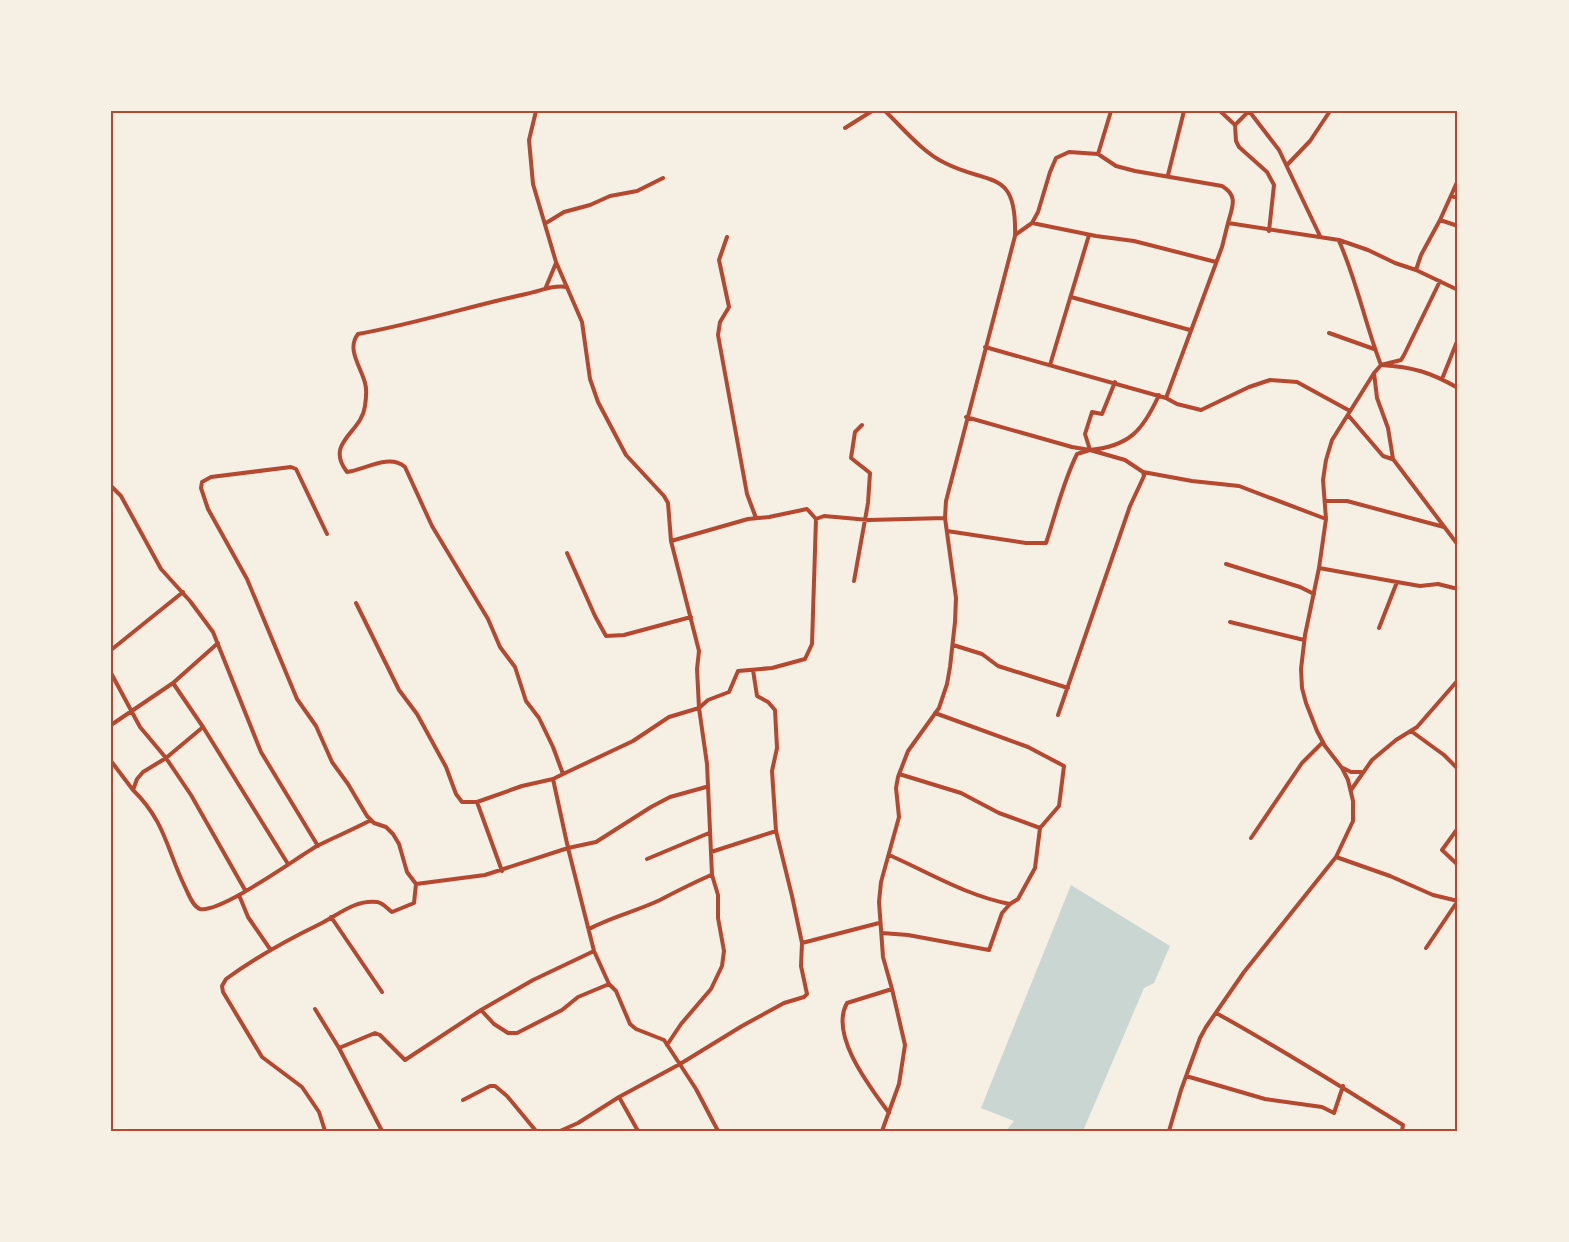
<svg xmlns="http://www.w3.org/2000/svg" width="1569" height="1242" font-family="Lato,sans-serif">
<style>
.water{fill:#c9d6d2}
.lines{fill:none;stroke-linecap:round;stroke-linejoin:round}
.minor{stroke:#b5482f;stroke-width:4}
.neatline{fill:none;stroke:#b5482f;stroke-width:2}
</style>
<rect width="100%" height="100%" fill="#f6efe4"/>
<!-- water -->
<path class="water" d="M 1071,885 L 1170,946 L 1154,983 L 1144,988 L 1083,1131 L 1006,1131 L 1014,1121 L 981,1108 Z"/>
<g class="lines">
<!-- minor -->
<path class="minor" d="M 536,111 L 529,140 L 533,184 L 556,262 L 582,322 L 590,379 L 598,402 L 626,455 L 664,496 L 668,503 L 671,541 L 699,651 L 697,669 L 699,708 L 707,764 L 712,875 L 718,895 L 718,918 L 724,951 L 722,966 L 711,989 L 681,1024 L 667,1045
M 1220,111 L 1235,125 L 1236,141 L 1239,147 L 1267,172 L 1274,185 L 1269,231
M 1235,125 L 1249,111 L 1279,150 L 1320,236
M 845,128 L 872,111
M 1098,154 L 1111,111
M 1287,165 L 1310,141 L 1330,111
M 1168,175 L 1184,111
M 1451,196 L 1458,198
M 1440,220 L 1458,180
M 546,223 L 564,212 L 590,205 L 610,196 L 637,191 L 663,178
M 1032,223 L 1096,236 L 1134,241 L 1216,262
M 1015,235 L 1032,223 L 1038,212 L 1050,172 L 1056,158 L 1069,152 L 1098,154 L 1116,166 L 1135,171 L 1222,186 C 1239,196 1232,207 1228,223 L 1339,240 L 1368,250 L 1395,263 L 1416,270 L 1458,290
M 727,237 L 719,260 L 729,307 L 720,322 L 718,335 L 747,494 L 756,518
M 1339,241 C 1357,281 1365,324 1381,365 C 1413,367 1430,372 1458,388
M 1416,270 L 1421,255 L 1440,220 L 1458,226
M 546,287 L 556,263
M 567,287 C 551,285 541,291 526,294 C 470,306 415,324 358,334 C 346,349 361,367 365,383 C 367,389 366,399 365,406 C 362,433 324,442 347,472 C 364,470 389,453 405,467 L 432,526 L 488,619 L 500,647 L 515,667 L 526,701 L 539,718 L 553,747 L 563,774 L 553,779 L 568,848 L 596,842 L 651,807 L 670,797 L 706,787
M 1071,297 L 1190,330
M 1329,333 L 1374,349
M 985,347 L 1166,398 L 1222,247 L 1228,223
M 1050,365 L 1089,235
M 1374,373 L 1377,398 L 1388,428 L 1393,459 L 1458,545
M 1442,379 L 1458,339
M 1159,395 C 1143,430 1130,446 1090,450 L 1125,460 L 1143,472 L 1192,481 L 1239,486 L 1326,519
M 1166,398 L 1177,404 L 1201,410 L 1249,387 L 1270,380 L 1297,382 L 1350,411
M 1348,415 L 1383,456 L 1392,459
M 1090,450 L 1085,434 L 1092,412 L 1102,414 L 1115,382
M 111,486 L 121,496 L 161,569 L 190,601 L 213,632 L 261,752 L 318,846
M 1326,501 L 1347,501 L 1444,527
M 947,531 L 1026,543 L 1046,543 C 1056,513 1063,482 1077,454 L 1090,450 L 1072,447 L 966,417
M 327,534 L 296,469 L 291,467 L 211,477 L 202,482 L 201,488 L 208,509 L 247,579 L 297,699 L 316,726 L 332,762 L 348,784 L 367,816 L 374,823 L 386,827 L 393,834 L 399,844 L 407,872 L 416,884 L 485,875 L 568,848 L 594,951 L 609,984 L 616,991 L 630,1024 L 636,1029 L 664,1040 L 696,1089 L 718,1131
M 671,541 L 748,519 L 769,517 L 807,509 L 816,519 L 824,516 L 869,520 L 945,518
M 567,553 L 595,616 L 606,636 L 624,635 L 691,617
M 1226,564 L 1300,587 L 1314,594
M 1319,568 L 1397,582 L 1420,586 L 1438,584 L 1458,589
M 854,581 L 868,503 L 870,473 L 851,458 L 855,432 L 862,425
M 356,603 L 399,690 L 417,714 L 446,767 L 456,794 L 462,802 L 477,802 L 522,786 L 553,779
M 1230,622 L 1304,640
M 1379,628 L 1397,582
M 953,645 L 982,654 L 998,666 L 1068,688
M 111,650 L 183,592
M 111,673 L 140,727 L 166,758 L 191,795 L 245,890
M 173,683 L 203,727 L 166,758 L 143,772 L 137,779 L 133,790 C 165,821 167,850 185,887 C 188,893 193,907 200,909 C 221,913 296,858 317,846 C 335,837 354,829 371,820
M 1058,715 L 1130,506 L 1144,476 L 1143,472
M 111,725 L 173,683 L 218,643
M 203,727 L 288,864
M 1411,731 L 1444,755 L 1458,769
M 111,761 L 133,790
M 1343,768 L 1351,772 L 1361,772
M 563,774 L 633,741 L 669,717 L 699,708 L 708,700 L 729,692 L 738,671 L 772,668 L 805,659 L 812,644 L 816,519
M 899,774 L 961,793 L 999,813 L 1040,828
M 1351,790 L 1372,760 L 1396,740 L 1417,727 L 1458,680
M 477,802 L 502,871
M 1458,828 L 1442,850 L 1458,865
M 1251,838 L 1302,763 L 1323,742
M 711,852 L 776,831 L 772,771 L 777,748 L 775,710 L 768,702 L 757,696 L 753,670
M 889,855 C 928,872 967,896 1010,904 L 1018,899 L 1035,868 L 1040,828 L 1059,806 L 1064,766 L 1028,747 L 935,713
M 1336,857 L 1390,876 L 1433,895 L 1458,901
M 647,859 L 709,833
M 239,895 L 248,917 L 270,949
M 331,917 L 382,992
M 589,929 C 611,917 637,911 660,900 C 677,891 693,883 711,875
M 882,933 L 908,935 L 989,950 L 1002,913 L 1010,904
M 802,943 L 879,923
M 1426,948 L 1457,902
M 315,1009 L 339,1048 L 382,1131
M 481,1010 L 494,1024 L 508,1033 L 517,1033 L 562,1010 L 578,997 L 609,984
M 1216,1013 C 1280,1048 1341,1087 1403,1125 L 1402,1131
M 339,1048 L 375,1033 L 380,1035 L 405,1060 L 481,1010 L 533,980 L 594,951
M 1186,1076 L 1265,1099 L 1322,1107 L 1334,1113 L 1343,1086
M 619,1097 L 638,1131
M 463,1100 L 490,1086 L 495,1086 L 507,1096 L 536,1131
M 889,1113 C 870,1087 829,1035 847,1003 L 892,989
M 325,1131 L 319,1112 L 302,1087 L 262,1057 L 223,992 L 222,986 L 226,979 C 255,958 285,941 318,925 C 337,916 355,899 377,902 C 384,903 387,909 392,912 L 414,903 L 416,884
M 560,1131 L 578,1123 L 619,1097 L 680,1064 L 742,1026 L 784,1003 L 804,997 L 807,994 L 801,966 L 802,943 L 792,896 L 776,831
M 882,1131 L 899,1084 L 905,1045 L 892,989 L 883,957 L 879,902 L 881,882 L 899,817 L 896,788 L 898,777 L 908,751 L 939,708 L 947,684 L 950,667 L 955,622 L 956,598 L 945,518 L 946,501 L 1015,236 C 1017,168 990,186 945,163 C 922,152 903,128 885,111
M 1169,1131 L 1181,1090 L 1200,1038 L 1206,1027 L 1244,972 L 1336,857 L 1353,821 L 1353,801 L 1348,780 L 1342,768 L 1325,746 L 1317,731 L 1306,703 L 1302,688 L 1301,669 L 1305,635 L 1319,568 L 1326,519 L 1323,480 L 1326,460 L 1332,440 L 1374,373 L 1381,365 L 1401,360 L 1404,355 L 1440,281"/>
</g>
<!-- border -->
<rect width="1569" height="1242" fill="none" stroke="#f6efe4" stroke-width="225"/>
<rect x="112" y="112" width="1344" height="1018" class="neatline"/>
</svg>
